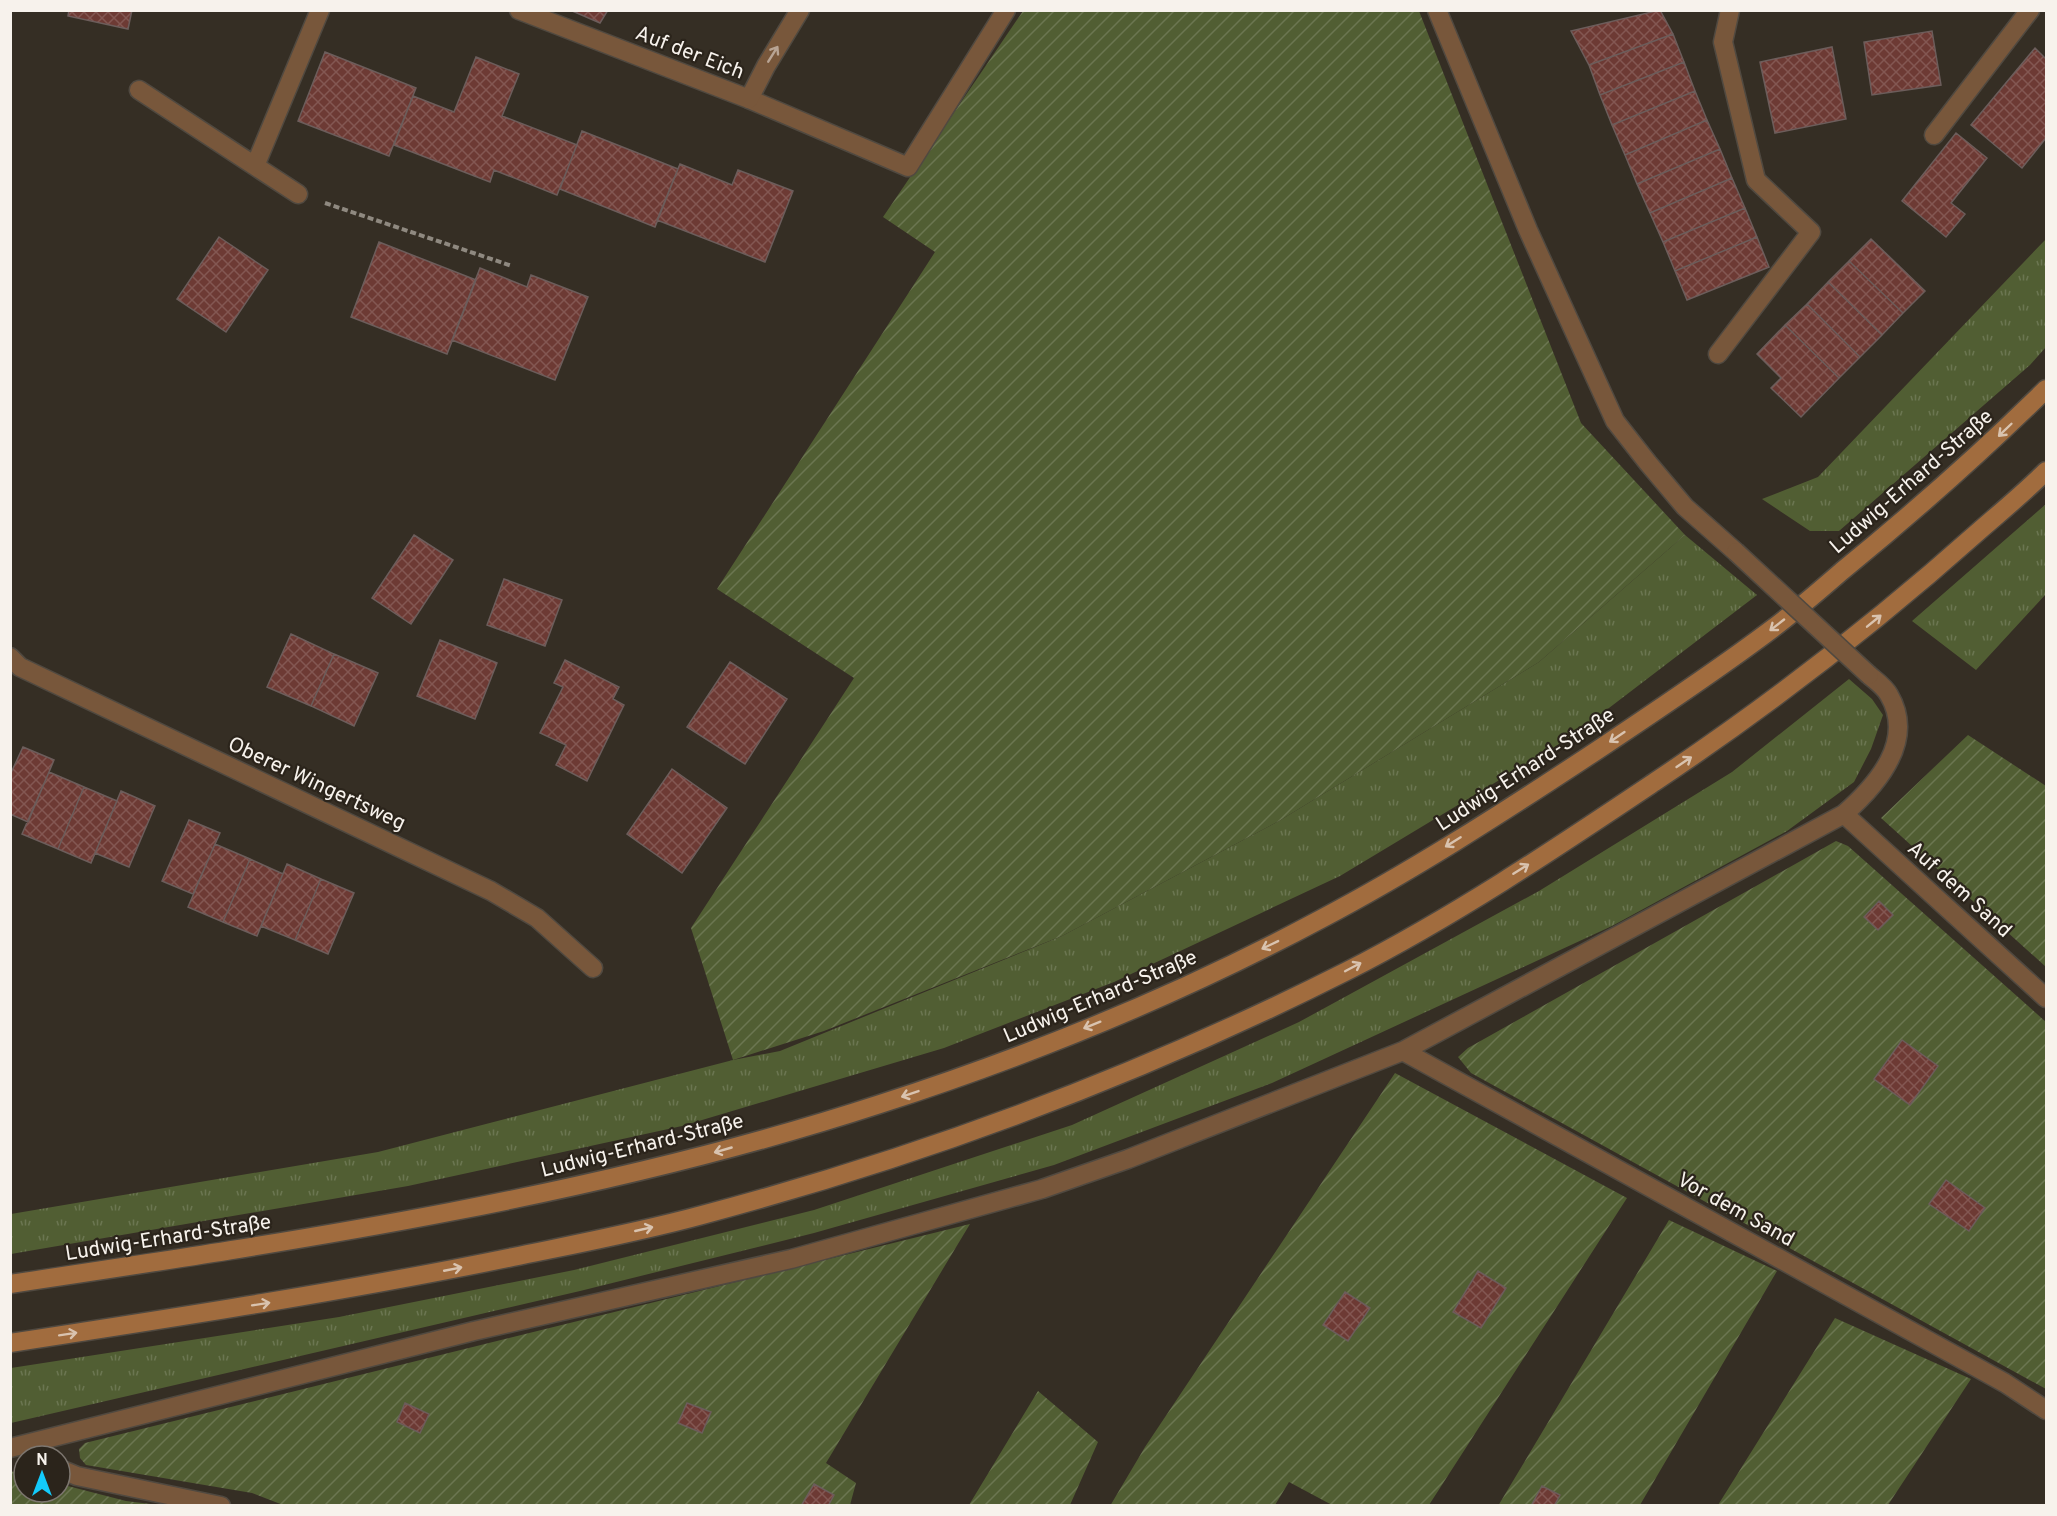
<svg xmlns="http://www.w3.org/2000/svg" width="2057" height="1516" font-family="Overpass,sans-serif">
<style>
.grass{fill:url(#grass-tufts)}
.garden{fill:url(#garden-furrows)}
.building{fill:url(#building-cross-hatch);stroke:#6c5d5b;stroke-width:1.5}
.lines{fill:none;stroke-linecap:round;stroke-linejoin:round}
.lane-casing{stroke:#504940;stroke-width:21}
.street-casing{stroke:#504940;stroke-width:21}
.secondary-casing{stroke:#504940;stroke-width:21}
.path{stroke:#8f8980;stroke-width:4;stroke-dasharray:6 3;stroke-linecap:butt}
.lane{stroke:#78573b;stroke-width:18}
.street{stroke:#78573b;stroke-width:18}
.secondary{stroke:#a16c3e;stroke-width:18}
.lane-bridge-casing{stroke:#504940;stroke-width:21;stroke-linecap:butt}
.lane-bridge{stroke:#78573b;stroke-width:18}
.oneway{stroke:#b8a494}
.oneway2{stroke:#d9c3af}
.labels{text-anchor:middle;stroke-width:4.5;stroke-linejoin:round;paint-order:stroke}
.street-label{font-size:21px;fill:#f7f2ec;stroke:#2b241b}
</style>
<defs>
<pattern id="grass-tufts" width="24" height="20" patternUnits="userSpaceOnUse" patternTransform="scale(1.5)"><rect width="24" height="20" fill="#515e33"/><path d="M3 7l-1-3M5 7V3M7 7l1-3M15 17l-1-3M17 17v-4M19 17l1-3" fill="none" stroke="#6b7651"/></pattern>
<pattern id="garden-furrows" width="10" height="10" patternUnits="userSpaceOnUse" patternTransform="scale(1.5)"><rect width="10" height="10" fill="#515e33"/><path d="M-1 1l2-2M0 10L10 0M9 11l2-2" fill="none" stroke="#6b7651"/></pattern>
<pattern id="building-cross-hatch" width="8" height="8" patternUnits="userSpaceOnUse" patternTransform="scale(1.5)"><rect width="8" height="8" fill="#6d3a34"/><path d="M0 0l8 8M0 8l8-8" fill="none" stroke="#835752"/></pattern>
</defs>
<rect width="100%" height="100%" fill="#352e24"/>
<!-- grass -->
<path class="grass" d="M 2046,239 L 2046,347 L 2030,365 L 1839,531 L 1810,531 L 1762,499 L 1818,477 Z
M 2046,504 L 2046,594 L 1976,670 L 1912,621 Z
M 1685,535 L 1757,595 L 1571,737 L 1340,876 L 1114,982 L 944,1048 L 682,1126 L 408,1186 L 11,1254 L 11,1214 L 378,1152 L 733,1060 L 780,1051 L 1062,936 L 1279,821 L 1539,662 Z
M 1849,679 L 1872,699 L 1883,715 L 1871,749 L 1854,782 L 1787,831 L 1612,926 L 1272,1083 L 1054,1165 L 814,1233 L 580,1291 L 11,1423 L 11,1368 L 339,1317 L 574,1270 L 814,1210 L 1072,1125 L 1299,1022 L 1539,891 L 1732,772 Z"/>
<!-- garden -->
<path class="garden" d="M 1023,11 L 1419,11 L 1581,423 L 1685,535 L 1539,662 L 1279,821 L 1062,936 L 824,1031 L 733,1060 L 691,928 L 854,678 L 717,589 L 935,252 L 883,217 Z
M 1968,735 L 2046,786 L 2046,967 L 1881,818 Z
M 1836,841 L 1848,846 L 2046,1022 L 2046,1389 L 1471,1073 L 1458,1057 L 1468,1048 Z
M 1395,1073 L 1627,1198 L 1429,1505 L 1332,1505 L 1289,1482 L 1275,1505 L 1110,1506 L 1145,1447 Z
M 1669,1220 L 1777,1271 L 1640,1505 L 1498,1506 Z
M 970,1224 L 826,1463 L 856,1483 L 850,1505 L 283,1505 L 252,1493 L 86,1465 L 80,1458 L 79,1449 L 85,1443 Z
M 1835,1318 L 1971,1379 L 1888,1505 L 1718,1505 Z
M 1038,1391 L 1098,1442 L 1070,1505 L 969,1505 Z
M 10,1471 L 24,1474 L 24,1492 L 60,1492 L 60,1484 L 126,1501 L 159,1505 L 11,1505 Z"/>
<!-- building -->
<path class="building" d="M 69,10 L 132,10 L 128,29 L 68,16 Z
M 570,10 L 608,10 L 600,23 Z
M 1660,10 L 1673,34 L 1589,65 L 1571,31 Z
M 1932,31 L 1941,85 L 1872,95 L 1864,42 Z
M 1673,34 L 1684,62 L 1600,95 L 1589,65 Z
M 1832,47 L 1846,119 L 1775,133 L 1760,62 Z
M 2035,48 L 2046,59 L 2046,138 L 2022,168 L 1971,125 Z
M 325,52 L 416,88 L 389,156 L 298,121 Z
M 476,57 L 519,74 L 502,116 L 577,145 L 557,195 L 494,170 L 490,182 L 394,145 L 413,96 L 454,112 Z
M 1684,62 L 1695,91 L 1612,125 L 1600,95 Z
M 1695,91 L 1707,120 L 1625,155 L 1612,125 Z
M 1707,120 L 1720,149 L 1637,184 L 1625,155 Z
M 582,131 L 678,169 L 655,227 L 560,189 Z
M 1956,133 L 1987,158 L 1951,203 L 1965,214 L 1946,237 L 1902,201 Z
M 1720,149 L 1732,178 L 1650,213 L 1637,184 Z
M 680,164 L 732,185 L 738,170 L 793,191 L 765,262 L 657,220 Z
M 1732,178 L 1745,208 L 1663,242 L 1650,213 Z
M 1745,208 L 1757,237 L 1675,271 L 1663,242 Z
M 219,237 L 268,270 L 226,332 L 177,299 Z
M 1757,237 L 1769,267 L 1687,300 L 1675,271 Z
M 1871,239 L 1925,291 L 1903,313 L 1849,261 Z
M 379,242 L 476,280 L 447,354 L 351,317 Z
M 1849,261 L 1903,313 L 1882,335 L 1828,282 Z
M 480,268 L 527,287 L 531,275 L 588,297 L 555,380 L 452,340 Z
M 1828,282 L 1882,335 L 1860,357 L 1807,304 Z
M 1807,304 L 1860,357 L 1839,378 L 1785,325 Z
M 1785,325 L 1839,378 L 1801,417 L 1771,388 L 1781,378 L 1757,354 Z
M 414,535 L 453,560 L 411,624 L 372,598 Z
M 504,579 L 562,600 L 545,646 L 487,625 Z
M 291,634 L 334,654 L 311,706 L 267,687 Z
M 440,640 L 497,663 L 475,719 L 417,696 Z
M 334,654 L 378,673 L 354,726 L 311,706 Z
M 565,660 L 619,687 L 613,699 L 624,705 L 587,781 L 556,765 L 566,745 L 540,733 L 563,687 L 554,683 Z
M 730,662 L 787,699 L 745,764 L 687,727 Z
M 23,747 L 54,760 L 28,822 L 10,814 L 10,775 Z
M 672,769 L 727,808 L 682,873 L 627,834 Z
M 49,772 L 84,787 L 58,849 L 22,834 Z
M 84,787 L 117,801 L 91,863 L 58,849 Z
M 121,791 L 155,806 L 129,867 L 95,853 Z
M 189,820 L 220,833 L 193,894 L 162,881 Z
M 215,844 L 250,859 L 223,922 L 188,907 Z
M 250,859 L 283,874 L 257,936 L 223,922 Z
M 287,864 L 321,879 L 295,940 L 261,926 Z
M 321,879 L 354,893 L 328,954 L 295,940 Z
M 1879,901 L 1893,915 L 1878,930 L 1864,917 Z
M 1902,1040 L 1938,1066 L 1910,1105 L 1874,1079 Z
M 1946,1180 L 1985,1208 L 1969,1231 L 1929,1204 Z
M 1478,1271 L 1506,1288 L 1481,1328 L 1453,1312 Z
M 1345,1292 L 1370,1308 L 1348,1341 L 1323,1325 Z
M 405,1403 L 429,1414 L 420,1433 L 397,1422 Z
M 687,1403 L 711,1412 L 702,1433 L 678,1423 Z
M 814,1484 L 834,1495 L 828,1506 L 801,1506 Z
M 1542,1486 L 1560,1495 L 1554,1506 L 1531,1506 Z"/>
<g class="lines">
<!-- lane casing -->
<g class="lane-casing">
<path id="lane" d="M 1437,10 L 1528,230 L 1615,421 L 1648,463 L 1685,507 L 1736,552
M 139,90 L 255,166 L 320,10
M 749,99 L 908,167 L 1006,10
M 1934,135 L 2030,10
M 255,166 L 298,194
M 1844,814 L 2046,998
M 1403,1051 L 2005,1383 L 2046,1410
M 10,1448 L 474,1331 L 791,1259 L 1042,1189 L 1128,1159 L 1403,1051 L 1844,814 C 1877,785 1916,741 1889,695 C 1885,687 1876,681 1869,675
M 60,1469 L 77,1476 L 221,1506"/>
</g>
<!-- street casing -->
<g class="street-casing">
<path id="street" d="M 519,10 L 749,99 L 766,66 L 800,10
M 1718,354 L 1811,232 L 1756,180 L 1723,42 L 1730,10
M 10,657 L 20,667 L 491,891 L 537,918 L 593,968"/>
</g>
<!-- secondary casing -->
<g class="secondary-casing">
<path id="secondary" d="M 10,1284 C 304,1240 598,1196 880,1104 C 1032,1055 1181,994 1321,919 C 1412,871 1499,815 1584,759 C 1647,717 1711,675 1772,629 C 1796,611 1819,591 1842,571 C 1913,513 1981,453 2046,389
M 10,1343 C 179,1317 347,1291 513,1257 C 576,1244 640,1232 702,1215 C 924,1156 1141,1075 1347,971 C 1455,916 1556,848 1656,781 C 1770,705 1877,622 1979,531 C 2002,511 2025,492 2046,471"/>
</g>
<!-- path -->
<path class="path" d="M 325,203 L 512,266"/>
<!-- lane -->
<use href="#lane" class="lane"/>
<!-- street -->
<use href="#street" class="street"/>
<!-- secondary -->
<use href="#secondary" class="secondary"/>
<!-- lane-bridge casing -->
<g class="lane-bridge-casing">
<path id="lane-bridge" d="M 1736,552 L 1869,675"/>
</g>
<!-- lane-bridge -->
<use href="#lane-bridge" class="lane-bridge"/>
</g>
<!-- one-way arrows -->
<defs><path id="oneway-shaft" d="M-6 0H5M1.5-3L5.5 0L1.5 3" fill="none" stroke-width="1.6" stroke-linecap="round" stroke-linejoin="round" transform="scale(1.5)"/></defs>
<use class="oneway" href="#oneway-shaft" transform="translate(773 54) rotate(-58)"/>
<g class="oneway2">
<use href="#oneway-shaft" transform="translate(2005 430) rotate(136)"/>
<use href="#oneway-shaft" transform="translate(1874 621) rotate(-39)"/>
<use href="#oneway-shaft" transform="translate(1777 625) rotate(142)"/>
<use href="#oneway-shaft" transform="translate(1617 737) rotate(146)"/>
<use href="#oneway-shaft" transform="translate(1684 762) rotate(-34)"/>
<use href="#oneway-shaft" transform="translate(1453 842) rotate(148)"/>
<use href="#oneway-shaft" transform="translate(1521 869) rotate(-32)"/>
<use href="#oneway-shaft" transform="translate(1270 945) rotate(154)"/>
<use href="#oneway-shaft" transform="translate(1353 967) rotate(-28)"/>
<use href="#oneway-shaft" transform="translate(1092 1025) rotate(158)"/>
<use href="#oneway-shaft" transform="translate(910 1094) rotate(161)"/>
<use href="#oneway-shaft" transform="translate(723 1150) rotate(164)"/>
<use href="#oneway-shaft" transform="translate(644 1229) rotate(-13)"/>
<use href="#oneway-shaft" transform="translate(453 1269) rotate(-11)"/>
<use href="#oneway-shaft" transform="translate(261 1304) rotate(-9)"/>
<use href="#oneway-shaft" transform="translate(68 1334) rotate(-9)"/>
</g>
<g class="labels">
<!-- street labels -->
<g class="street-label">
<text transform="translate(690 52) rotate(21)" y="7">Auf der Eich</text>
<text transform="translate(1911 481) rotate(-41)" y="7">Ludwig-Erhard-Straße</text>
<text transform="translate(1525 769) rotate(-33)" y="7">Ludwig-Erhard-Straße</text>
<text transform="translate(317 783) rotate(25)" y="7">Oberer Wingertsweg</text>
<text transform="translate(1960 889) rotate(42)" y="7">Auf dem Sand</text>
<text transform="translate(1100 996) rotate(-23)" y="7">Ludwig-Erhard-Straße</text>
<text transform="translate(642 1145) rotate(-14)" y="7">Ludwig-Erhard-Straße</text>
<text transform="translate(1736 1209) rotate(29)" y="7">Vor dem Sand</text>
<text transform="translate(168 1237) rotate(-9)" y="7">Ludwig-Erhard-Straße</text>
</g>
</g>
<!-- border -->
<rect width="2057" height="1516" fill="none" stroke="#f7f2ec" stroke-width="24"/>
<!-- north arrow -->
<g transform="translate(42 1474)"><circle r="28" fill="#2b241b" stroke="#7d766f" stroke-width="1.5"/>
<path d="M0-4.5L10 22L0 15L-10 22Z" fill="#13cafb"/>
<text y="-9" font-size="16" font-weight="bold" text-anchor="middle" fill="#f7f2ec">N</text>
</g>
</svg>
